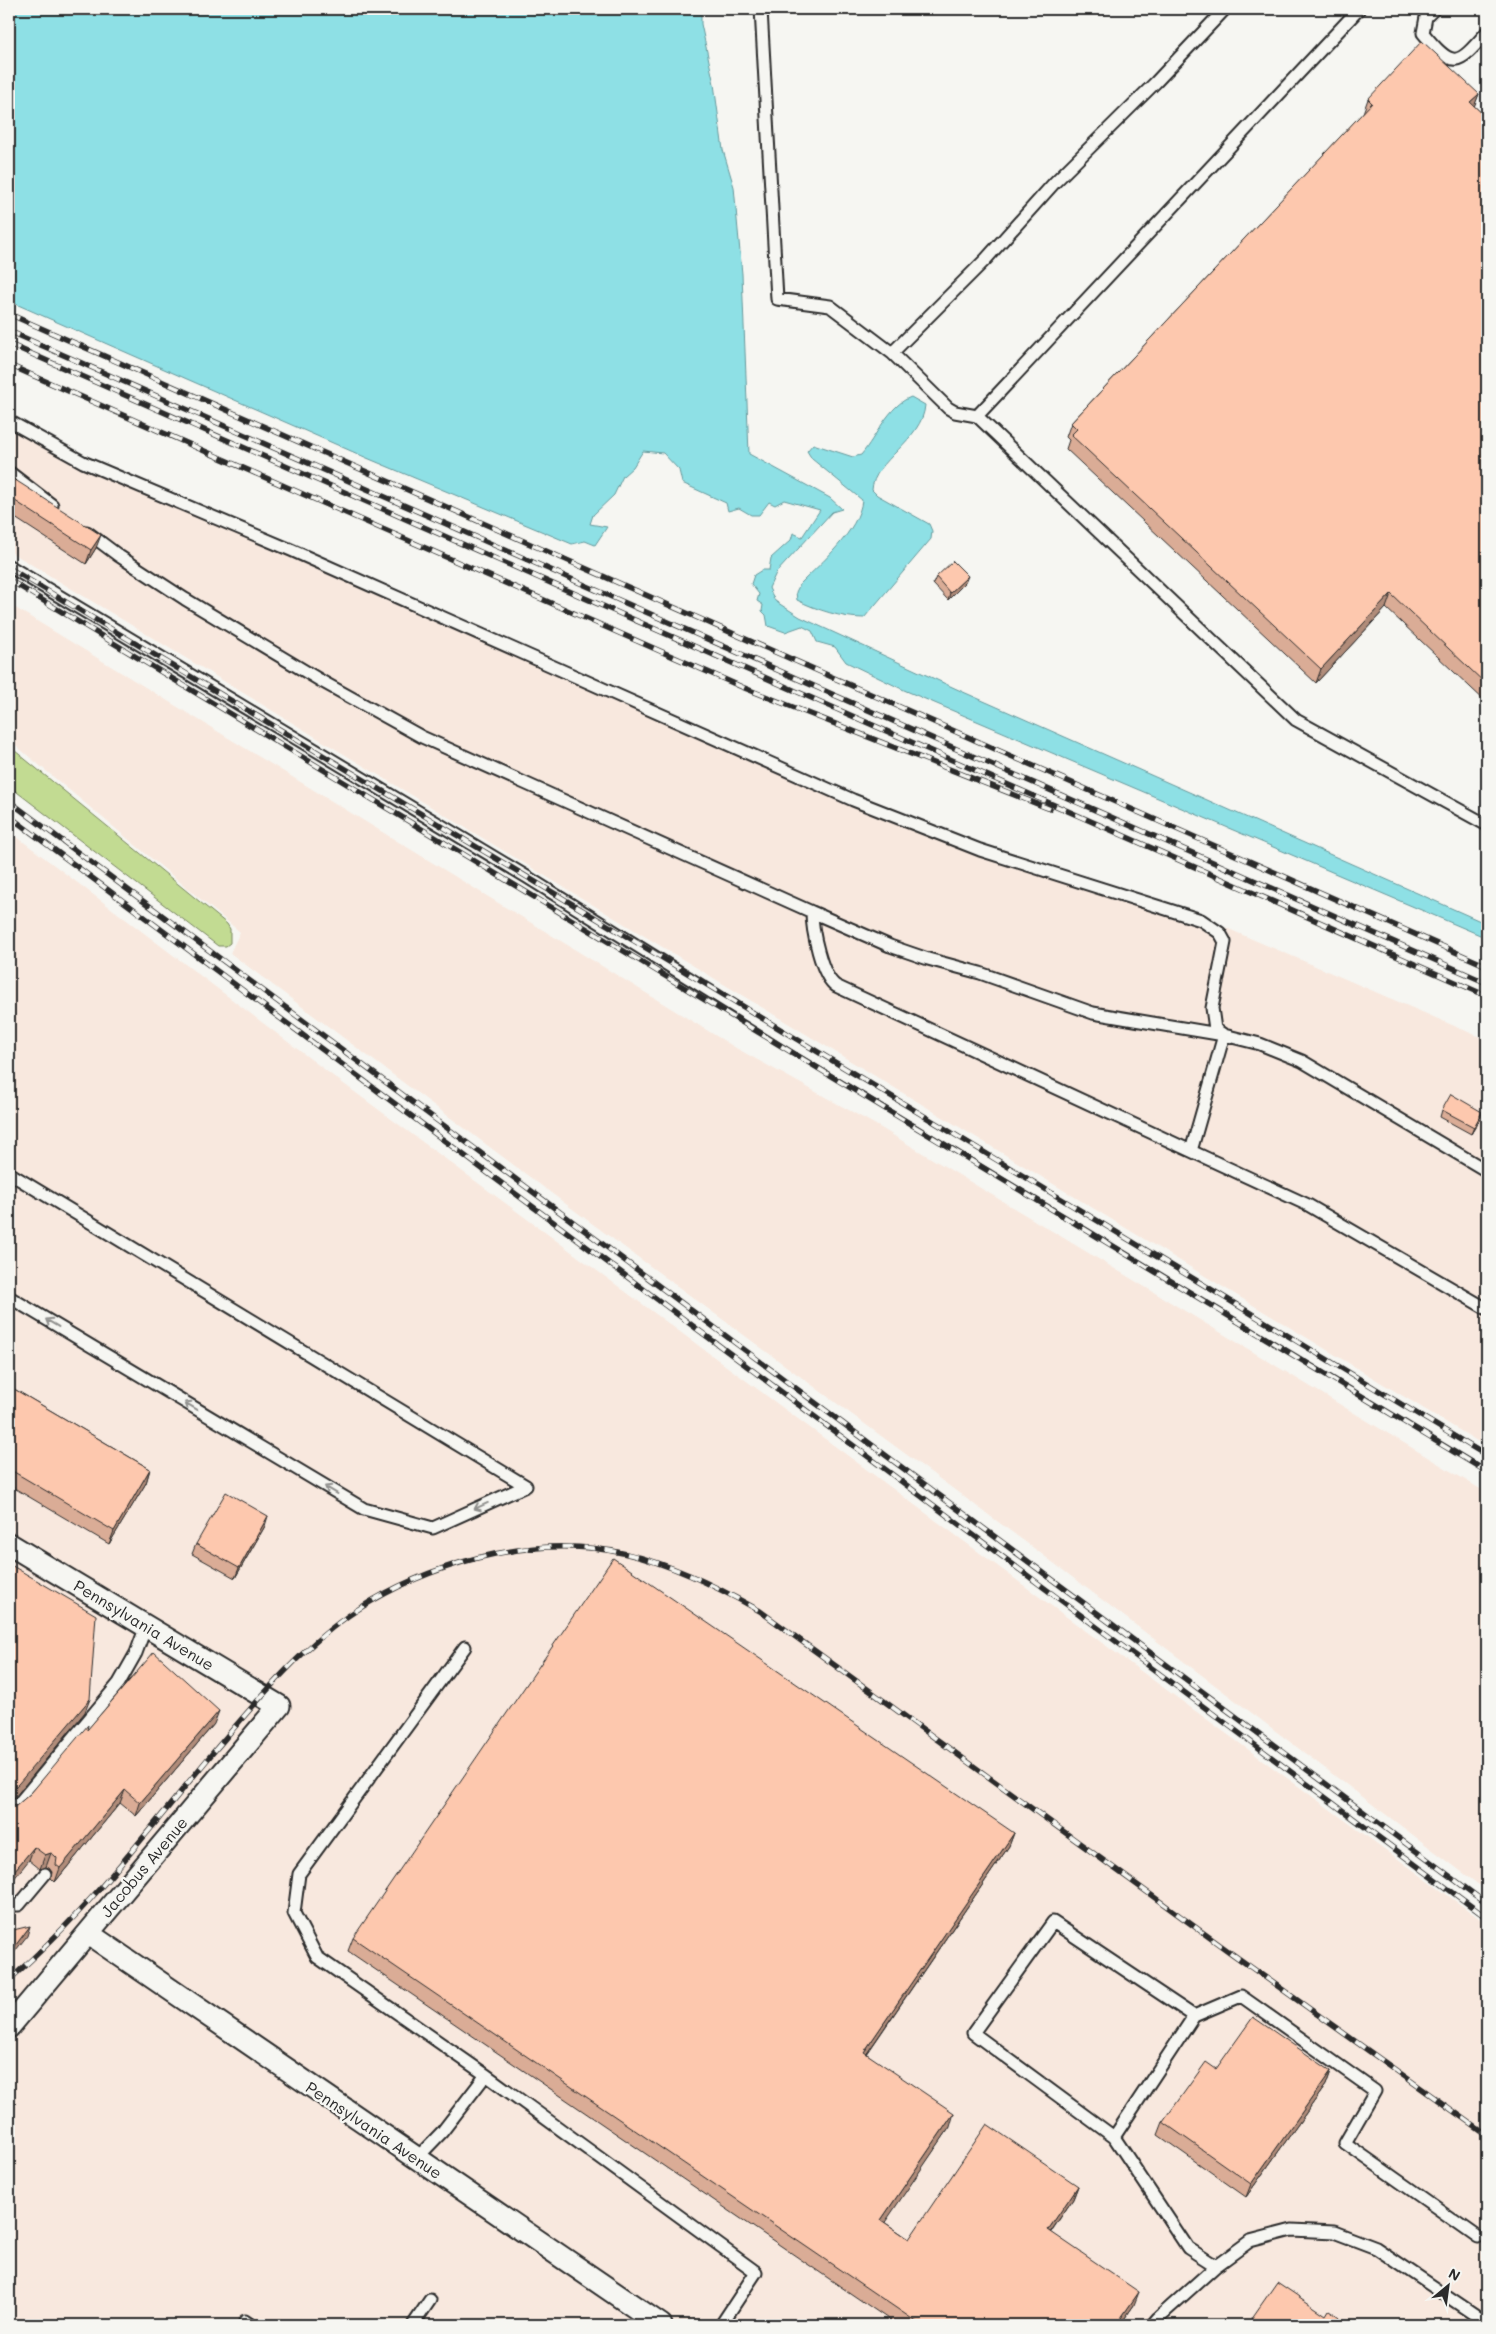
<svg xmlns="http://www.w3.org/2000/svg" width="1496" height="2334" font-family="Mali,sans-serif">
<style>
.built{fill:#f8e8de}
.green{fill:#c2db92;stroke:#76835e}
.water{fill:#8ee0e5;stroke:#66989b}
.lines{fill:none;stroke-linecap:round;stroke-linejoin:round}
.lane-casing{stroke:#2b2b2b;stroke-width:15}
.street-casing{stroke:#2b2b2b;stroke-width:25}
.lane{stroke:#f6f6f2;stroke-width:11}
.street{stroke:#f6f6f2;stroke-width:21}
.rail-casing{stroke:#2b2b2b;stroke-width:5.5}
.rail{stroke:#f6f6f2;stroke-width:4;stroke-dasharray:11;stroke-linecap:butt}
.wall{fill:#daac96;stroke:#2b2b2b}
.shaded-wall{fill:#b18c7a;stroke:#2b2b2b}
.building{fill:#fdc8ae;stroke:#2b2b2b}
.oneway{stroke:#90908e}
.labels{text-anchor:middle;stroke-width:5;stroke-linejoin:round;paint-order:stroke}
.street-label{font-size:16px;fill:#2b2b2b;stroke:#f6f6f2}
</style>
<rect width="100%" height="100%" fill="#f6f6f2"/>
<filter id="ink" filterUnits="userSpaceOnUse"><feTurbulence type="fractalNoise" baseFrequency=".02" numOctaves="2"/><feDisplacementMap in="SourceGraphic" scale="10" xChannelSelector="R" yChannelSelector="G"/><feConvolveMatrix kernelMatrix="1 2 1 2 8 2 1 2 1" color-interpolation-filters="sRGB"/></filter>
<g filter="url(#ink)">
<!-- built -->
<path class="built" d="M 9,413 L 80,453 L 964,841 L 1180,908 L 1487,1040 L 1487,1447 L 9,551 Z
M 9,604 L 736,1048 L 876,1125 L 1487,1493 L 1487,1891 L 1035,1549 L 590,1222 L 230,953 L 240,932 L 9,740 Z
M 9,831 L 333,1076 L 1068,1618 L 1487,1924 L 1487,2325 L 9,2325 Z"/>
<!-- green -->
<path class="green" d="M 9,746 L 227,924 L 230,929 L 230,943 L 226,946 L 218,946 L 9,786 Z"/>
<!-- water -->
<path class="water" d="M 9,9 L 701,9 L 701,24 L 714,84 L 723,150 L 734,187 L 742,274 L 749,454 L 830,498 L 842,509 L 832,512 L 776,573 L 769,588 L 775,601 L 800,617 L 961,691 L 1487,924 L 1487,938 L 904,690 L 846,662 L 835,647 L 817,642 L 812,631 L 802,626 L 785,632 L 768,626 L 766,615 L 762,611 L 763,605 L 757,601 L 759,594 L 751,584 L 754,575 L 762,570 L 769,570 L 771,558 L 791,540 L 793,533 L 802,537 L 820,510 L 784,500 L 775,505 L 769,502 L 759,515 L 751,515 L 739,508 L 728,511 L 726,503 L 682,483 L 679,470 L 663,453 L 643,451 L 633,467 L 623,476 L 614,495 L 593,515 L 590,524 L 607,527 L 595,545 L 585,541 L 572,544 L 367,458 L 9,301 Z
M 911,397 L 925,405 C 923,440 873,461 872,490 L 877,495 L 929,524 L 932,531 L 931,539 L 864,618 C 842,618 817,610 797,600 L 796,592 L 800,584 C 821,563 859,531 862,500 L 812,459 L 807,451 L 813,444 L 853,457 L 861,455 C 876,437 889,405 911,397 Z"/>
<g class="lines">
<!-- lane casing -->
<g class="lane-casing">
<path id="lane" d="M 761,9 L 777,299 L 830,306 L 892,353 L 948,408 L 955,412 L 977,416
M 1359,9 L 977,416 L 1296,720 L 1487,825
M 1434,9 L 1426,17 L 1423,33 C 1454,71 1458,65 1487,32
M 892,353 L 986,259 L 1055,182 L 1156,82 L 1225,9
M 9,421 L 83,462 L 291,550 L 853,800 L 980,850 L 1201,920 L 1220,933 L 1225,942 L 1212,1008 L 1215,1029 L 1224,1035 L 1260,1044 L 1302,1061 L 1487,1171
M 9,472 L 52,505
M 87,532 L 119,556 L 185,599 L 323,682 L 422,737 L 812,912
M 9,566 L 527,877 L 796,1045 L 1487,1462
M 1191,1151 L 836,986 C 821,976 812,930 812,912 L 890,946 L 928,959 L 980,973 L 1093,1013 L 1224,1035 L 1191,1151 L 1308,1205 L 1487,1309
M 9,1173 L 526,1486
M 9,1297 L 364,1509 L 433,1528 L 526,1486
M 465,1647 L 299,1874 L 294,1913 L 317,1957 L 486,2075 L 756,2272 L 721,2325
M 9,1812 L 20,1802 L 119,1683 L 136,1653 L 146,1626
M 9,1905 L 19,1905 L 45,1874
M 1194,2016 L 1241,1996 L 1375,2091 L 1345,2143 L 1478,2237
M 1114,2137 L 1194,2016 L 1053,1922 L 973,2033 L 1114,2137 L 1188,2248 L 1216,2266 L 1158,2318 L 1152,2325
M 416,2159 L 442,2132 L 486,2075
M 1216,2266 L 1250,2241 L 1292,2230 L 1334,2232 L 1376,2248 L 1487,2323
M 245,2321 L 251,2325
M 413,2325 L 430,2300"/>
</g>
<!-- street casing -->
<g class="street-casing">
<path id="street" d="M 9,1544 L 279,1706 L 9,2027
M 89,1934 L 661,2325"/>
</g>
<!-- lane -->
<use href="#lane" class="lane"/>
<!-- street -->
<use href="#street" class="street"/>
<!-- rail casing -->
<g class="rail-casing">
<path id="rail" d="M 9,314 L 1487,966
M 9,331 L 1487,983
M 9,344 L 1487,996
M 9,365 L 742,687 L 1050,809
M 9,568 L 636,942 L 1487,1456
M 9,580 L 1487,1472
M 9,801 L 1487,1904
M 9,816 L 1487,1918
M 9,1980 C 87,1912 150,1828 216,1749 C 257,1701 304,1644 357,1610 C 394,1586 435,1569 477,1558 C 590,1530 662,1556 760,1611 L 1231,1953 L 1487,2135"/>
</g>
<!-- rail -->
<use href="#rail" class="rail"/>
</g>
<!-- wall -->
<path class="wall" d="M 1479,94 L 1474,106 L 1487,118 L 1487,703 L 1386,608 L 1316,683 L 1066,449 L 1069,440 L 1066,437 L 1071,423 L 1363,113 L 1368,99 Z
M 9,476 L 96,548 L 86,564 L 9,514 Z
M 936,577 L 965,583 L 948,600 L 933,584 Z
M 1442,1110 L 1480,1119 L 1471,1134 L 1440,1117 Z
M 9,1386 L 150,1469 L 146,1483 L 109,1544 L 9,1485 Z
M 265,1526 L 235,1578 L 192,1554 L 196,1544 Z
M 214,1724 L 136,1816 L 120,1803 L 55,1882 L 51,1878 L 52,1872 L 49,1868 L 46,1867 L 40,1869 L 29,1860 L 16,1806 L 31,1793 L 87,1730 Z
M 1014,1833 L 1009,1846 L 867,2054 L 950,2127 L 884,2222 L 909,2239 L 1078,2186 L 1073,2199 L 1051,2232 L 1134,2305 L 1120,2325 L 897,2325 L 348,1951 L 353,1938 Z
M 1216,2069 L 1331,2071 L 1326,2085 L 1246,2197 L 1158,2135 L 1163,2122 Z"/>
<!-- shaded-wall -->
<path class="shaded-wall" d="M 1479,94 L 1474,107 L 1470,102 Z
M 101,535 L 96,548 L 86,564 L 91,550 Z
M 968,576 L 965,583 L 948,600 L 950,593 Z
M 1391,594 L 1386,608 L 1316,683 L 1321,669 Z
M 1482,1112 L 1480,1119 L 1471,1134 L 1474,1127 Z
M 150,1469 L 146,1483 L 109,1544 L 114,1531 Z
M 268,1516 L 265,1526 L 235,1578 L 239,1568 Z
M 90,1699 L 85,1712 L 15,1797 L 9,1802 L 9,1793 Z
M 219,1711 L 214,1724 L 136,1816 L 140,1803 Z
M 125,1790 L 120,1803 L 55,1882 L 60,1868 Z
M 1014,1833 L 1009,1846 L 859,2065 L 864,2052 Z
M 34,1847 L 29,1860 L 9,1885 L 9,1877 Z
M 51,1853 L 46,1867 L 40,1869 L 45,1855 Z
M 30,1926 L 27,1936 L 9,1959 L 9,1954 Z
M 1331,2071 L 1326,2085 L 1246,2197 L 1251,2184 Z
M 954,2113 L 950,2127 L 877,2234 L 881,2220 Z
M 1078,2186 L 1073,2199 L 1043,2243 L 1048,2230 Z
M 1139,2292 L 1134,2305 L 1120,2325 L 1116,2325 Z"/>
<!-- building -->
<path class="building" d="M 1422,41 L 1479,94 L 1470,102 L 1487,118 L 1487,685 L 1391,594 L 1321,669 L 1071,435 L 1077,429 L 1071,423 L 1372,103 L 1368,99 Z
M 9,476 L 101,535 L 91,550 L 9,497 Z
M 953,561 L 968,576 L 950,593 L 936,577 Z
M 1451,1094 L 1482,1112 L 1474,1127 L 1442,1110 Z
M 9,1386 L 150,1469 L 114,1531 L 9,1469 Z
M 226,1492 L 268,1516 L 239,1568 L 196,1544 Z
M 613,1558 L 1014,1833 L 864,2052 L 954,2113 L 881,2220 L 909,2239 L 987,2124 L 1078,2186 L 1048,2230 L 1139,2292 L 1116,2325 L 921,2325 L 353,1938 Z
M 9,1564 L 96,1615 L 90,1699 L 19,1783 L 9,1793 Z
M 154,1652 L 219,1711 L 140,1803 L 125,1790 L 60,1868 L 56,1865 L 57,1858 L 54,1855 L 51,1853 L 45,1855 L 34,1847 L 9,1877 L 9,1804 L 16,1806 L 31,1793 L 88,1725 L 87,1730 Z
M 30,1926 L 9,1954 L 9,1931 Z
M 1253,2017 L 1331,2071 L 1251,2184 L 1163,2122 L 1206,2062 L 1216,2069 Z
M 1277,2282 L 1326,2315 L 1329,2310 L 1351,2325 L 1247,2325 Z"/>
<!-- one-way arrows -->
<defs><path id="oneway-shaft" d="M-6 0H5M1.5-3L5.5 0L1.5 3" fill="none" stroke-width="1.6" stroke-linecap="round" stroke-linejoin="round" transform="scale(1.25)"/></defs>
<g class="oneway">
<use href="#oneway-shaft" transform="translate(52 1323) rotate(-149)"/>
<use href="#oneway-shaft" transform="translate(191 1406) rotate(-149)"/>
<use href="#oneway-shaft" transform="translate(331 1490) rotate(-149)"/>
<use href="#oneway-shaft" transform="translate(481 1506) rotate(156)"/>
</g>
</g>
<g class="labels">
<!-- street labels -->
<g class="street-label">
<text transform="translate(144 1625) rotate(31)" y="6">Pennsylvania Avenue</text>
<text transform="translate(144 1867) rotate(-50)" y="6">Jacobus Avenue</text>
<text transform="translate(374 2130) rotate(34)" y="6">Pennsylvania Avenue</text>
</g>
</g>
<!-- margin -->
<rect width="1496" height="2334" fill="none" stroke="#f6f6f2" stroke-width="30"/>
<rect x="15" y="15" width="1466" height="2304" fill="none" stroke="#2b2b2b" stroke-width="2" filter="url(#ink)"/>
<!-- north arrow -->
<g transform="translate(1448 2286) rotate(29)" stroke="#f6f6f2" stroke-width="4" paint-order="stroke">
<path d="M0-4L9 19L0 12L-9 19Z" fill="#2b2b2b"/>
<text y="-8" font-size="14" font-weight="bold" text-anchor="middle" fill="#2b2b2b">N</text>
</g>
</svg>
